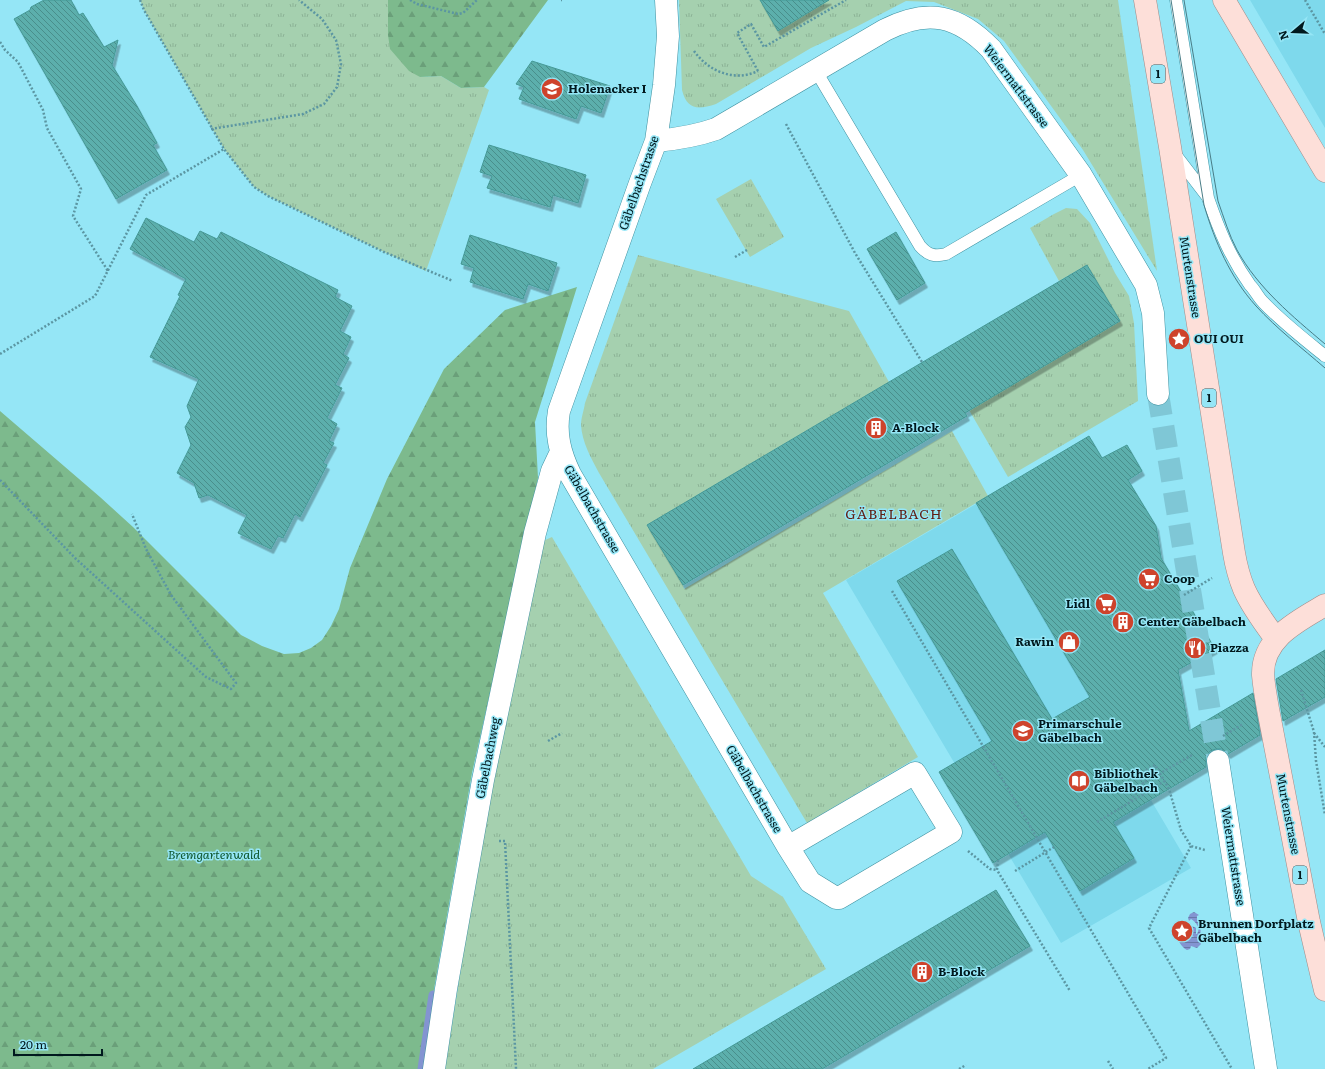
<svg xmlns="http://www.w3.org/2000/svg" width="1325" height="1069" font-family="Literata,serif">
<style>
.built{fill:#7ed9ec}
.grass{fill:url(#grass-tufts)}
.forest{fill:url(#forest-firs)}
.water{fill:url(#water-rules)}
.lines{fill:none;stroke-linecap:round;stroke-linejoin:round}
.stream{stroke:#8394d1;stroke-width:9}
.building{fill:url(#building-back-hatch);stroke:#459996;filter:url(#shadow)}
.minor-tunnel{stroke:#7fc7d6;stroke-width:22;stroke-dasharray:22 11;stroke-linecap:butt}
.service-casing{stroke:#3f91a0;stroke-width:13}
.minor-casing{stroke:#3f91a0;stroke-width:23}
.primary-casing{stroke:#a48b87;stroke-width:23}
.path{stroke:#5b96a2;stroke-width:2.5;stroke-dasharray:2 2;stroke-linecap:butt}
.service{stroke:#fff;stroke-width:12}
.minor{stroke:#fff;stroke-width:22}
.primary{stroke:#fddfd9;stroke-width:22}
.tram{stroke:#497d87;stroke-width:1}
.labels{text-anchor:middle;stroke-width:3;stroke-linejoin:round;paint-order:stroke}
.shield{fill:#95e6f6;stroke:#2d565f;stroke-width:1}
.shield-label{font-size:11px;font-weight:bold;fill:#01191e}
.street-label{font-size:12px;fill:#01191e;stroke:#95e6f6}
.poi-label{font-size:12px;font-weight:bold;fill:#01191e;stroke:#95e6f6;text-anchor:start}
.park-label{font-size:12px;font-style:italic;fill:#0f562c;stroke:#95e6f6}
.quarter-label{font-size:14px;letter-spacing:1px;fill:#611e13;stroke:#95e6f6}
</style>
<defs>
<pattern id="grass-tufts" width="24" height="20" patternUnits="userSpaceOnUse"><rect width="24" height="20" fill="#a5d0af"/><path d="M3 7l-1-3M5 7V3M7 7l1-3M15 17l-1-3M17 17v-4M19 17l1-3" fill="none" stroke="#8cb296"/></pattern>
<pattern id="forest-firs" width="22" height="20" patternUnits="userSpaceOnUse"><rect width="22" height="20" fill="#7dba8d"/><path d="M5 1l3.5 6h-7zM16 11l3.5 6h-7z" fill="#6a9f79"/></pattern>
<pattern id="water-rules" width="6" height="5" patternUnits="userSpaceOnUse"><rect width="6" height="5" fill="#8394d1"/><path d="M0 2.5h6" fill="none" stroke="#6978a9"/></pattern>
<pattern id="building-back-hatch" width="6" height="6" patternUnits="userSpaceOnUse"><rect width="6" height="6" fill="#5cafac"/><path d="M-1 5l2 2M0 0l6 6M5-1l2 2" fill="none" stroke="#4a8e8b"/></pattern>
<filter id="shadow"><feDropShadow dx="2.5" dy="4.5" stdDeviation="0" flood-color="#0004"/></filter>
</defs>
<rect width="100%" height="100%" fill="#95e6f6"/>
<!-- built -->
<path class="built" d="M 1250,0 L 1325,0 L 1325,128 Z
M 976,504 L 1191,868 L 1061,943 L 846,580 Z"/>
<!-- grass -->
<path class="grass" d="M 140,0 L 388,0 L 388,35 L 420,77 L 441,76 L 461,88 L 484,87 L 489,90 L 426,271 L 384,252 L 268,196 L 254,187 L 224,149 L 144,10 Z
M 679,0 L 1118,0 L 1157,271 L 1083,150 L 1004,41 L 978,19 L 934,2 L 906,1 L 856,27 L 811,48 L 716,104 C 698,110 687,110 682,90 Z
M 751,179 L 784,237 L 750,257 L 716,199 Z
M 1066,208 L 1077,209 L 1090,223 L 1115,273 L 1129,296 L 1134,323 L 1138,401 L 1008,477 L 969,410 L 1120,321 L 1087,265 L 1059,281 L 1030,228 L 1054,214 Z
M 638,255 L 849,311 L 889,382 L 647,525 L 683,585 L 684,589 L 952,431 L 988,496 L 823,593 L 918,757 L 807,823 L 599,473 C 591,458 582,442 581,425 C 581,418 584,410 585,403 Z
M 552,537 L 751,876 L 783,897 L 826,969 L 653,1069 L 445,1069 L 483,830 L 543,541 Z"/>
<!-- forest -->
<path class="forest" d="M 388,0 L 548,0 L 484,87 L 461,88 L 441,76 L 420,77 L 409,71 L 390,49 L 388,35 Z
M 577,287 L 535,422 L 538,478 L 472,773 L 420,1069 L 0,1069 L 0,411 L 100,497 L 133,527 L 241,635 L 262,646 L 284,654 L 299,653 L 311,648 L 322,640 L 331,626 L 339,609 L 350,568 L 387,479 L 444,369 L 505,310 Z"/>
<!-- water -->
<path class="water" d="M 1194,912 L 1199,915 L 1197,916 C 1196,925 1205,929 1198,937 L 1201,944 L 1197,948 L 1191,946 L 1190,949 L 1187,950 C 1181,947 1178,940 1176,934 L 1179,930 C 1185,928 1186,933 1190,936 L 1194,937 L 1188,931 L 1189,927 L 1192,926 L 1196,928 L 1196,934 L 1197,934 C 1201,928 1196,922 1191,919 L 1189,921 L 1188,918 L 1190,914 Z"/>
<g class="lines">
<!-- stream -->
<path class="stream" d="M 422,1069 L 433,995"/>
</g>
<!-- building -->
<path class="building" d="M 44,0 L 71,0 L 79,15 L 83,13 L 104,47 L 118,40 L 112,65 L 137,106 L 157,143 L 153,145 L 167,170 L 116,199 L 14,19 L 30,10 L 31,7 Z
M 760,0 L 829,0 L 778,31 Z
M 532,61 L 610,86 L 601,113 L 581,106 L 576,119 L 519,99 L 524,87 L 516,84 Z
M 489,145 L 586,175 L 578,203 L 553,195 L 550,207 L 487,188 L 492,176 L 480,172 Z
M 146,218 L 194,242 L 200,231 L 217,239 L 221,232 L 338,290 L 335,297 L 352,306 L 340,331 L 351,337 L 343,354 L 349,358 L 335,385 L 342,388 L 327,418 L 337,424 L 329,441 L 334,443 L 323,463 L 327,465 L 300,517 L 295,514 L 283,538 L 278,536 L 271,549 L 238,533 L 247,515 L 208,495 L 199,498 L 194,483 L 177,473 L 191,445 L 185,427 L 191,417 L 187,406 L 199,379 L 150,357 L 180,296 L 178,295 L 186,279 L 130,249 Z
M 896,232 L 925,283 L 897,300 L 867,249 Z
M 470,235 L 557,263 L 548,291 L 528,284 L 523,299 L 470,282 L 474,268 L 461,264 Z
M 1087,265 L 1120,321 L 965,413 L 967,416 L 683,585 L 647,525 Z
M 1089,436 L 1102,458 L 1127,445 L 1142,471 L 1128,480 L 1156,526 L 1161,558 L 1215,649 L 1178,670 L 1189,731 L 1253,693 L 1260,735 L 1228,754 L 1222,749 L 1216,749 L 1210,751 L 1206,757 L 1206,767 L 1113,822 L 1134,858 L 1080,891 L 1045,832 L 993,863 L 939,772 L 992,741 L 897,581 L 952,549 L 1052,719 L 1090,697 L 976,503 Z
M 1325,650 L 1325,697 L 1283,721 L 1276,679 Z
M 996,890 L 1030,946 L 822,1069 L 693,1069 Z"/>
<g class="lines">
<!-- minor-tunnel -->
<path class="minor-tunnel" d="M 1158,394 L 1218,761"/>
<!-- service casing -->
<g class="service-casing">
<path id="service" d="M 1176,0 L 1208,198 C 1219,230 1230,257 1250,285 C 1255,290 1258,297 1263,302 C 1282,322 1304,339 1325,356
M 816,71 L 920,246 C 928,255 934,257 946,254 L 1081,175
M 1174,153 L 1207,196"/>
</g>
<!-- minor casing -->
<g class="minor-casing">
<path id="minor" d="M 666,0 L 668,36 L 664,85 L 656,141 L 640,183 L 559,411 C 555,434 560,453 570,474 L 788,847
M 656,141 C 677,139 696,136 716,129 L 885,30 C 928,8 958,15 991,49 L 1081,175 L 1146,285 L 1153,313 L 1158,394
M 1218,761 L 1266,1069
M 915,773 L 951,832 L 839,898 L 836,898 L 810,882 L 788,847 Z
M 434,1069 L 446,989 L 483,780 L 535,533 L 552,471 L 561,452"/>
</g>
<!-- primary casing -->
<g class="primary-casing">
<path id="primary" d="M 1145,0 L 1170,147 L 1234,553 C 1236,565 1239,577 1244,589 C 1252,607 1265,624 1276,639
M 1224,0 L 1325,171
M 1325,605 C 1298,621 1262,638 1263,675 C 1264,687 1266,698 1268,709 L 1309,922 L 1325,990"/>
</g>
<!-- path -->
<path class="path" d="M 140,0 L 144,10 L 224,149 L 254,187 L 268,196 L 384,252 L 453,281
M 410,0 L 417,4 L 458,14 L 463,13 L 477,0
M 561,0 L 562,0
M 1305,0 L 1325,34
M 0,42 L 5,50 L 18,62 L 43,110 L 47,128 L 81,189 L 73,216 L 108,271
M 694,51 C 709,72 735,82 758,71
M 758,71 L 737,33 L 751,24 L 764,47 L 846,0
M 786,124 L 855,253 L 922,362
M 211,129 L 303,114 L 324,104 L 337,87 L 341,64 L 336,40 L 322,19 L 299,0
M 735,257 L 747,250
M 0,354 L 95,296 L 146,195 L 224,149
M 0,480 L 75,558 L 206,677 L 231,689 L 236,683 L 171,595 L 146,549 L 132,514
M 892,591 L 1166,1058 L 1148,1069
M 1184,595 L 1212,578
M 1301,690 L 1314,732 L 1316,761 L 1325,815
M 1314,733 L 1325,747
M 1223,736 L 1243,724
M 548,741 L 562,733
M 1165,781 L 1148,791 L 1138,775 L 1155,765 L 1169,789 L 1181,830 L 1191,846 L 1205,850
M 1128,804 L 1143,783 L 1192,755
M 1097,822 L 1149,791
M 499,841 L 505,841 L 516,1069
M 1191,846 L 1149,928 L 1232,1069
M 968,851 L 990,869 L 997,870
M 998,860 L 997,870 L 1070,991
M 1015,871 L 1054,847
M 1108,1061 L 1113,1069
M 959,1069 L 966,1065"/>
<!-- service -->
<use href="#service" class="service"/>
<!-- minor -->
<use href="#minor" class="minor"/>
<!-- primary -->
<use href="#primary" class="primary"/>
<!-- tram -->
<path class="tram" d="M 1171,0 L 1204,205 C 1215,242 1230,277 1256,306 C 1277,329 1302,348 1325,368
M 1184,0 L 1218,201 C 1224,218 1229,235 1237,250 C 1258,288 1292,316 1325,344"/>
</g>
<!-- icons -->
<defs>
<g id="school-disc" transform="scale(1.15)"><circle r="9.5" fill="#ce432c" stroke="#95e6f6"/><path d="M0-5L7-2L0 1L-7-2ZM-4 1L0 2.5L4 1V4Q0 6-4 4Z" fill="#fff"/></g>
<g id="sight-disc" transform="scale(1.15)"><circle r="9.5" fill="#ce432c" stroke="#95e6f6"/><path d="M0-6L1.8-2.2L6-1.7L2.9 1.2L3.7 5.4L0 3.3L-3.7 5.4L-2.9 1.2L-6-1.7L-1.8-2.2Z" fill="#fff"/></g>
<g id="building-disc" transform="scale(1.15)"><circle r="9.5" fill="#ce432c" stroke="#95e6f6"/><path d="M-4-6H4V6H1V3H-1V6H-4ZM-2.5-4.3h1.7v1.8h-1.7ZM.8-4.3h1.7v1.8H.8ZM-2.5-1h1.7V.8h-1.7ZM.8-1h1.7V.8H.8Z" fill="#fff"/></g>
<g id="supermarket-disc" transform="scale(1.15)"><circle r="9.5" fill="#ce432c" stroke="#95e6f6"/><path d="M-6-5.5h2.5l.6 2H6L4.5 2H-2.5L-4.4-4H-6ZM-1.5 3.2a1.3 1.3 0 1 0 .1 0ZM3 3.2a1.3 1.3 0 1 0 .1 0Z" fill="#fff"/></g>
<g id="shop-disc" transform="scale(1.15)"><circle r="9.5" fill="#ce432c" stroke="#95e6f6"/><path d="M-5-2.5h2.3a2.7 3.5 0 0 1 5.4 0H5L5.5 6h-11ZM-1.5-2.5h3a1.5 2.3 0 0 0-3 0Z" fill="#fff"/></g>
<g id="restaurant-disc" transform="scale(1.15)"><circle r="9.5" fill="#ce432c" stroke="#95e6f6"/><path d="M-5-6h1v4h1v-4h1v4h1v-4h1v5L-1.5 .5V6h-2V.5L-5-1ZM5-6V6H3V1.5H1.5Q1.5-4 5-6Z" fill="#fff"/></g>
<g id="library-disc" transform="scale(1.15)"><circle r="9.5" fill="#ce432c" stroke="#95e6f6"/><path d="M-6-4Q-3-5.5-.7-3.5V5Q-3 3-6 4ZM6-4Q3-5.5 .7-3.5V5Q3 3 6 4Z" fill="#fff"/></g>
</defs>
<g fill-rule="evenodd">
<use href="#school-disc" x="552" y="89"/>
<use href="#sight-disc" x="1179" y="339"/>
<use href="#building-disc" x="876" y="428"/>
<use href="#supermarket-disc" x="1149" y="579"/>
<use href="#supermarket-disc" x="1106" y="604"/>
<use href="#building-disc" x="1123" y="622"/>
<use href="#shop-disc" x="1069" y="642"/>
<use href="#restaurant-disc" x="1195" y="648"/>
<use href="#school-disc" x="1023" y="731"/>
<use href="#library-disc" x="1079" y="781"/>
<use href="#sight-disc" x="1182" y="931"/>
<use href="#building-disc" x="922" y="972"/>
</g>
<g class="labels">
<!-- shield labels -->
<g class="shield">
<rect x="1151" y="65" width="14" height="18" rx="3"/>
<rect x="1202" y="389" width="14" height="18" rx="3"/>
<rect x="1293" y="866" width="14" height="18" rx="3"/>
</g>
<g class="shield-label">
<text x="1158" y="78">1</text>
<text x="1209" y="402">1</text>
<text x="1300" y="879">1</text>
</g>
<!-- street labels -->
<g class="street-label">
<text transform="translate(1016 86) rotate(53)" y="4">Weiermattstrasse</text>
<text transform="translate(639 183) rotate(-71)" y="4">Gäbelbachstrasse</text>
<text transform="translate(1190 277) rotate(81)" y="4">Murtenstrasse</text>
<text transform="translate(592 509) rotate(60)" y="4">Gäbelbachstrasse</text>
<text transform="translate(488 758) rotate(-79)" y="4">Gäbelbachweg</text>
<text transform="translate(754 789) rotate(60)" y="4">Gäbelbachstrasse</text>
<text transform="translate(1288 814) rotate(79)" y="4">Murtenstrasse</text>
<text transform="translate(1233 856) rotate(81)" y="4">Weiermattstrasse</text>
</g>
<!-- poi labels -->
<g class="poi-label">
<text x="568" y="93">Holenacker I</text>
<text x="1194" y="343">OUI OUI</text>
<text x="892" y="432">A-Block</text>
<text x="1164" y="583">Coop</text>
<text x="1090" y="608" text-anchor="end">Lidl</text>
<text x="1138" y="626">Center Gäbelbach</text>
<text x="1054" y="646" text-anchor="end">Rawin</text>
<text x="1210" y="652">Piazza</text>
<text x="1038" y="728">Primarschule<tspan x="1038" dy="14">Gäbelbach</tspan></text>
<text x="1094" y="778">Bibliothek<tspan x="1094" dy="14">Gäbelbach</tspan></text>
<text x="1198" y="928">Brunnen Dorfplatz<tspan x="1198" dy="14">Gäbelbach</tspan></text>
<text x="938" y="976">B-Block</text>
</g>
<!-- park labels -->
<g class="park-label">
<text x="214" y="859">Bremgartenwald</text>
</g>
<!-- quarter labels -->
<g class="quarter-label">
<text x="894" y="519">GÄBELBACH</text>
</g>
</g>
<!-- north arrow -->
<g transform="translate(1293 32) rotate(251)" stroke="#95e6f6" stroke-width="3" paint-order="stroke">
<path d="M0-3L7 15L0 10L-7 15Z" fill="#01191e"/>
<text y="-6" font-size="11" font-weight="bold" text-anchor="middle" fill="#01191e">N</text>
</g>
<!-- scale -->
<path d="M14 1049v6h88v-6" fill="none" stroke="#01191e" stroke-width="2"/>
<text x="20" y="1049" font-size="12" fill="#01191e" stroke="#95e6f6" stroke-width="3" paint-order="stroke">20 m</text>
</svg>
